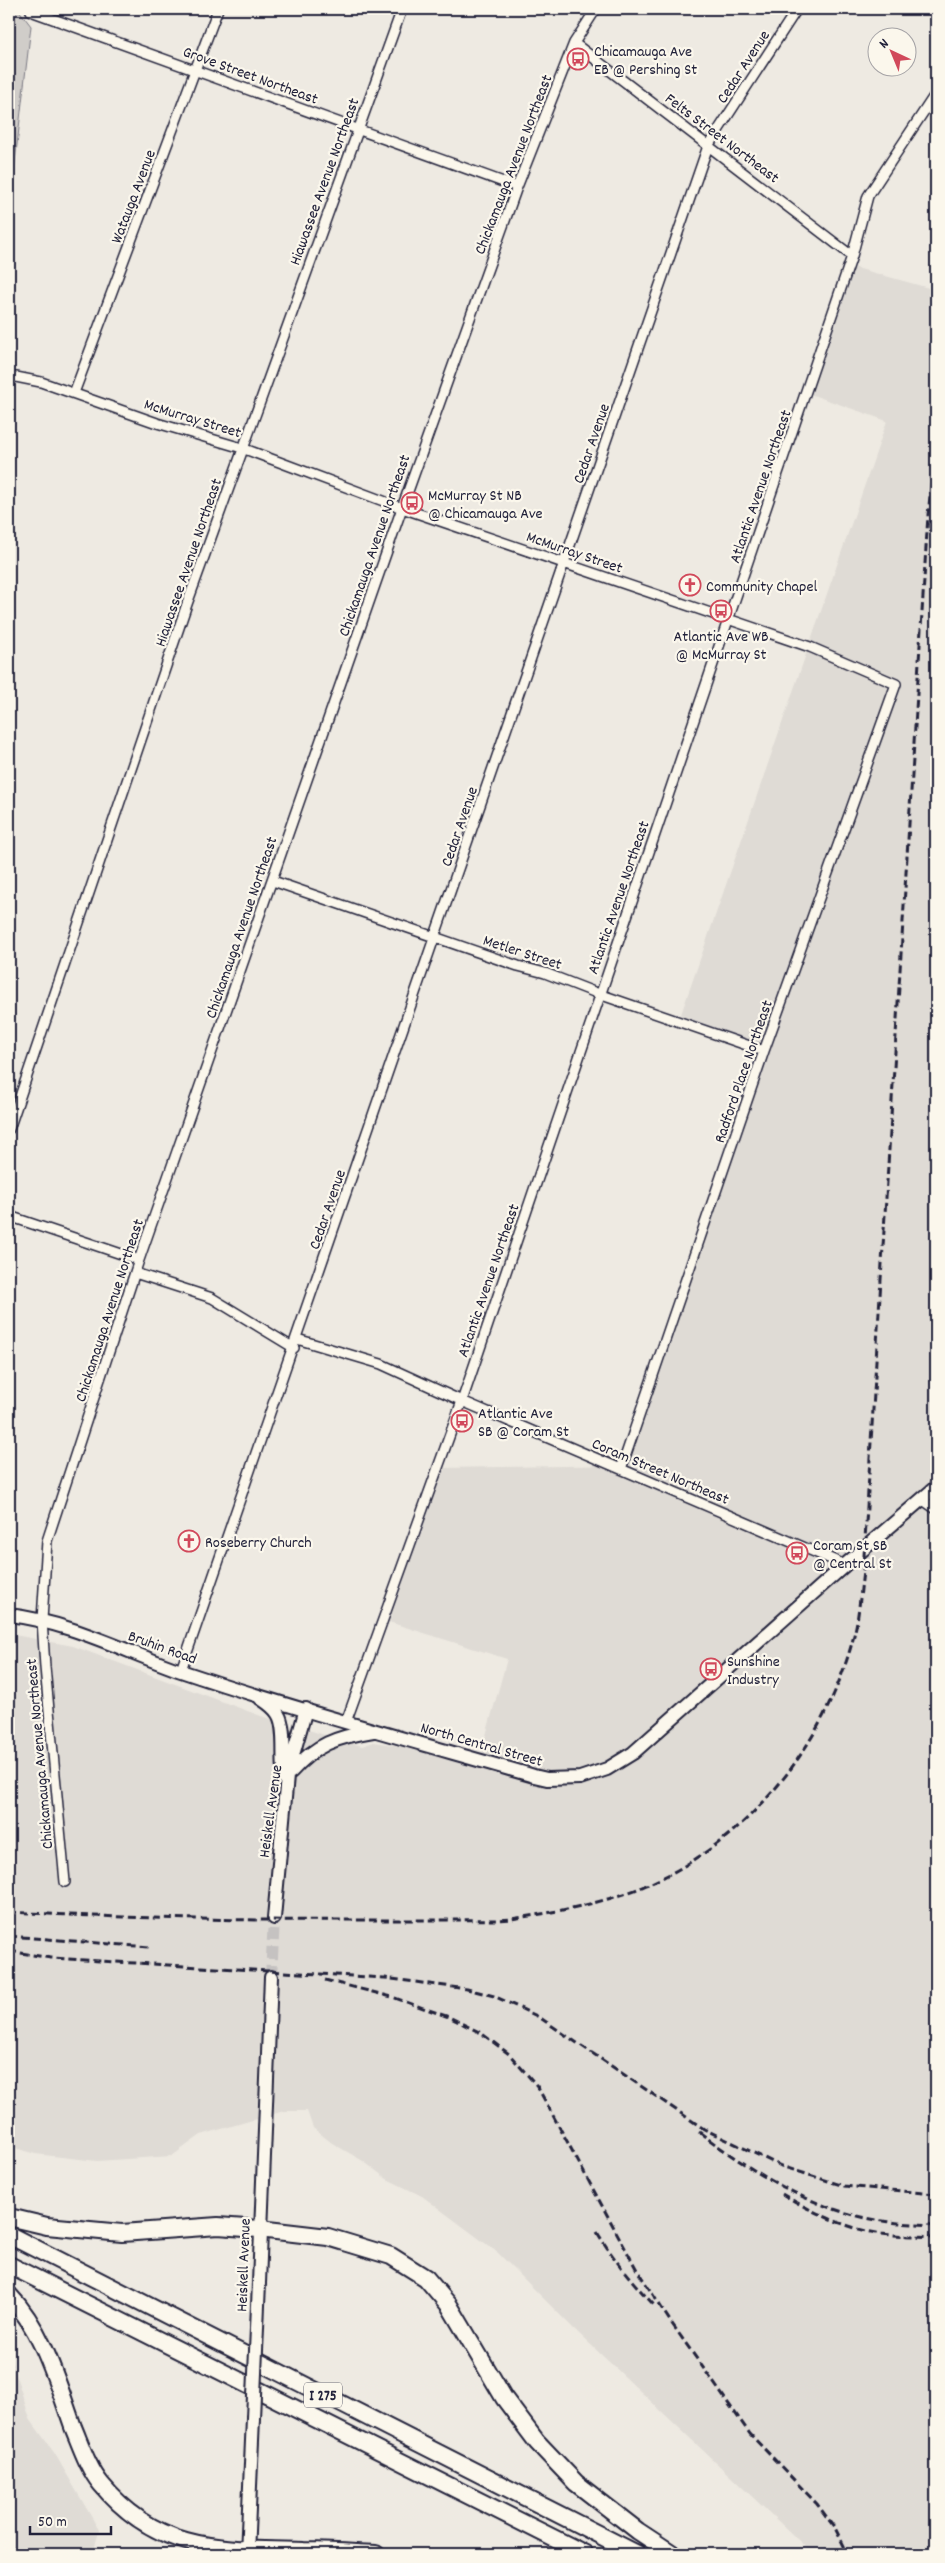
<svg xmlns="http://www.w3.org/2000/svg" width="945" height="2563" font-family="Dekko,sans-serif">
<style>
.built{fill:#dfdbd5}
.green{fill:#d0cdc9;stroke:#797882}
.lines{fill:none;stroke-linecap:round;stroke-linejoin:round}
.secondary-tunnel{stroke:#c5c2c1;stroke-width:12;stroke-dasharray:12 6;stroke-linecap:butt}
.street-casing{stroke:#22223b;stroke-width:12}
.secondary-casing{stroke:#22223b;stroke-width:16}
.highway-casing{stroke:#22223b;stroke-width:20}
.street{stroke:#fbf7ec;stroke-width:9}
.secondary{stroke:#fbf7ec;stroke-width:12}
.highway{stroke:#fbf7ec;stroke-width:16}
.rail{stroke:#22223b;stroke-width:3;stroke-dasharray:8 4;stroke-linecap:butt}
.secondary-bridge-casing{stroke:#22223b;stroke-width:16;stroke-linecap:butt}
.secondary-bridge{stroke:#fbf7ec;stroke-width:12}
.labels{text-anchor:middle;stroke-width:4.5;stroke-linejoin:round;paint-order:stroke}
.shield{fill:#fbf7ec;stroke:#636270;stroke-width:1}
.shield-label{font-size:15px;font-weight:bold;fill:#22223b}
.poi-label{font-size:16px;fill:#22223b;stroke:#fbf7ec;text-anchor:start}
.street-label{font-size:16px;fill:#22223b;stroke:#fbf7ec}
</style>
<rect width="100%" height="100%" fill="#eeeae2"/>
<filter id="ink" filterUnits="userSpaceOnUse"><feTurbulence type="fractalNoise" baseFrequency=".02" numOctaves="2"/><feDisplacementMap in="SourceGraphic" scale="10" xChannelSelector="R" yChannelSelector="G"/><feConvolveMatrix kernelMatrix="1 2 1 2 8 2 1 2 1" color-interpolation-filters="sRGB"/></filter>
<g filter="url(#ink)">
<!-- built -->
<path class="built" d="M 853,267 L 936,290 L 936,2554 L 813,2554 L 573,2328 L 497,2252 L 422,2196 L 387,2179 L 363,2161 L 332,2143 L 313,2128 L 307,2111 L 284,2111 L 201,2135 L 172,2156 L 97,2161 L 35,2154 L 9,2146 L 9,1634 L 73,1646 L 261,1716 L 362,1746 L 374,1742 L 400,1746 L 477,1768 L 507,1659 L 389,1622 L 442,1468 L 626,1465 L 770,1050 L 679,1020 L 887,421 L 810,394 Z
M 9,2354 L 30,2419 L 55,2454 L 99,2530 L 93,2554 L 9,2554 Z"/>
<!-- green -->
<path class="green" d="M 9,9 L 18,9 L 31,26 L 9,213 Z"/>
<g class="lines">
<!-- secondary-tunnel -->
<path class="secondary-tunnel" d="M 271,1977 L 274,1918"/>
<!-- street casing -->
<g class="street-casing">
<path id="street" d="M 32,9 L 31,11 L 517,187
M 574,43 L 852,256
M 16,377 L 41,382 L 157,423 L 242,448 L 402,508 L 810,647 L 896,684 L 764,1051 L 621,1469
M 74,393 L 218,9
M 273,881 L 518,966 L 545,973 L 599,994 L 764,1051
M 9,1129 L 187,604 L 402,9
M 9,1216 L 139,1260
M 135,1273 L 212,1298 L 294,1348
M 297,1339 L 381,1364 L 462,1401 L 845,1565
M 923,1500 L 936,1509
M 181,1670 L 708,146 L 797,9
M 346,1722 L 462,1401 L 852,256 L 868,196 L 936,93
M 65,1882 L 45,1667 L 42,1620 L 47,1541 L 139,1260 L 402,508 L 517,187 L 574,43 L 596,9"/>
</g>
<!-- secondary casing -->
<g class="secondary-casing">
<path id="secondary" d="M 9,1615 C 69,1622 124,1651 181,1671 C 297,1710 416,1742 534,1776 L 547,1779 L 580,1778 L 607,1769 L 633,1753 L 845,1565 L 936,1487
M 260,1698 C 266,1702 274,1707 278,1714 C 287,1728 281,1761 285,1779
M 291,1772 C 316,1744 336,1737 373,1731
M 274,1918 L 287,1776 L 306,1709
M 259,2283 L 271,1977
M 247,2554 L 253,2418"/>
</g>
<!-- highway casing -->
<g class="highway-casing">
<path id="highway" d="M 9,2217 L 47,2226 L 122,2233 L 218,2226 L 259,2229 L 328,2237 L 391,2256 L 426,2278 L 449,2305 L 504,2398 L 537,2442 L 576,2483 L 638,2531 L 673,2554
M 9,2235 L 637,2554
M 9,2265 L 585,2554
M 9,2295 C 43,2330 57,2382 73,2427 C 81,2446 88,2468 101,2484 C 159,2554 223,2549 304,2551 C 328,2551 352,2553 376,2554"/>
</g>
<!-- street -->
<use href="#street" class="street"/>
<!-- secondary -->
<use href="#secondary" class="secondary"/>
<!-- highway -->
<use href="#highway" class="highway"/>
<!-- rail -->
<path class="rail" d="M 935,501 L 936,523
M 9,1912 C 122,1918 235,1921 349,1920 C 386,1920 422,1920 459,1920 C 476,1919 495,1921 511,1919 C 549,1913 588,1906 624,1894 C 738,1854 822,1755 853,1639 C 859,1618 860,1594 863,1572 L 928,515 L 936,439
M 9,1936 L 149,1947
M 9,1951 L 51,1958 L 385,1978 L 467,1989 L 494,1996 L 539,2017 L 704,2129 L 781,2166 L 844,2186 L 936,2194
M 325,1980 L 392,1997 L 449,2017 L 481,2033 L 509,2054 L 537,2086 L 637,2270 L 670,2321 L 750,2434 L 817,2504 L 835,2528 L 848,2554
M 699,2132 C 753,2173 814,2211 883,2221 C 900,2224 919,2224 936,2225
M 782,2194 C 812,2212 847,2229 882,2234 C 900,2236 918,2236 936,2237
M 597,2232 C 614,2260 632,2282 654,2305"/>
<!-- secondary-bridge casing -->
<g class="secondary-bridge-casing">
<path id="secondary-bridge" d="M 253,2418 L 259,2283"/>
</g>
<!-- secondary-bridge -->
<use href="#secondary-bridge" class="secondary-bridge"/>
</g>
</g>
<!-- icons -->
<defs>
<g id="bus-ring" transform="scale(1.125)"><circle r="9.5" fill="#fbf7ec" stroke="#d1495b" stroke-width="1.5"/><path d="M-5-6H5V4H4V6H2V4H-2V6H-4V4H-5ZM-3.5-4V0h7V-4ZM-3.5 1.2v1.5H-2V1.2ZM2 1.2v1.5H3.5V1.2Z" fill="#d1495b"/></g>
<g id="church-ring" transform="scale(1.125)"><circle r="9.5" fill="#fbf7ec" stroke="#d1495b" stroke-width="1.5"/><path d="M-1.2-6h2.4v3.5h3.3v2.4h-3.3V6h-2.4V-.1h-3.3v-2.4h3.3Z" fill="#d1495b"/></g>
</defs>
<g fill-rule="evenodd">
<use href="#bus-ring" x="578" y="59"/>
<use href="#bus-ring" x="412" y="503"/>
<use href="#church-ring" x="690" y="585"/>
<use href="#bus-ring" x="721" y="611"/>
<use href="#bus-ring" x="462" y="1421"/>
<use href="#church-ring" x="189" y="1541"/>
<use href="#bus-ring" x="797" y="1553"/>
<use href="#bus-ring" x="711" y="1669"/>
</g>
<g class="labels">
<!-- shield labels -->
<rect class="shield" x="304" y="2382.5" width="38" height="25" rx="4"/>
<g class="shield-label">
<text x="323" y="2400">I 275</text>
</g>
<!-- poi labels -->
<g class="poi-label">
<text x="594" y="56">Chicamauga Ave<tspan x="594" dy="18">EB @ Pershing St</tspan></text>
<text x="428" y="500">McMurray St NB<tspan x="428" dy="18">@ Chicamauga Ave</tspan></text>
<text x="706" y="591">Community Chapel</text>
<text x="721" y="641" text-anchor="middle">Atlantic Ave WB<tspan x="721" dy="18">@ McMurray St</tspan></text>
<text x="478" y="1418">Atlantic Ave<tspan x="478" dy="18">SB @ Coram St</tspan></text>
<text x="205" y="1547">Roseberry Church</text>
<text x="813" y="1550">Coram St SB<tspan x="813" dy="18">@ Central St</tspan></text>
<text x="727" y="1666">Sunshine<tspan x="727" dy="18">Industry</tspan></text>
</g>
<!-- street labels -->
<g class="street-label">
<text transform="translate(742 66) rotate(-57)" y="6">Cedar Avenue</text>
<text transform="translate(251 74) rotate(20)" y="6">Grove Street Northeast</text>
<text transform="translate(723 137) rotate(37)" y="6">Felts Street Northeast</text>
<text transform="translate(512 164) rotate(-69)" y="6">Chickamauga Avenue Northeast</text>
<text transform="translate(323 181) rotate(-70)" y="6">Hiawassee Avenue Northeast</text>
<text transform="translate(132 196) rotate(-69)" y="6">Watauga Avenue</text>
<text transform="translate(193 417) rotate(17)" y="6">McMurray Street</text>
<text transform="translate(590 443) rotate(-71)" y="6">Cedar Avenue</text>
<text transform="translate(759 486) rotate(-71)" y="6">Atlantic Avenue Northeast</text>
<text transform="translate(373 545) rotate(-71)" y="6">Chickamauga Avenue Northeast</text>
<text transform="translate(575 551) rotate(19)" y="6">McMurray Street</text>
<text transform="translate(187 562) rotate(-71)" y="6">Hiawassee Avenue Northeast</text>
<text transform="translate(458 826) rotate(-71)" y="6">Cedar Avenue</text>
<text transform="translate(617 897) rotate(-71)" y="6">Atlantic Avenue Northeast</text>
<text transform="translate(240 927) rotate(-71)" y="6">Chickamauga Avenue Northeast</text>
<text transform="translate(523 951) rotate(18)" y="6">Metler Street</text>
<text transform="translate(742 1071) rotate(-71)" y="6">Radford Place Northeast</text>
<text transform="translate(326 1209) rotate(-71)" y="6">Cedar Avenue</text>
<text transform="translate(487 1280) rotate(-71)" y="6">Atlantic Avenue Northeast</text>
<text transform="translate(108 1310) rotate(-72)" y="6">Chickamauga Avenue Northeast</text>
<text transform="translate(661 1470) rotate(23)" y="6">Coram Street Northeast</text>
<text transform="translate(163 1646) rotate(20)" y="6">Bruhin Road</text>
<text transform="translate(482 1743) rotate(16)" y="6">North Central Street</text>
<text transform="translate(38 1754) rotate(-95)" y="6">Chickamauga Avenue Northeast</text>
<text transform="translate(269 1811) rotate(-82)" y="6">Heiskell Avenue</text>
<text transform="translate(242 2265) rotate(-88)" y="6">Heiskell Avenue</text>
</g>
</g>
<!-- margin -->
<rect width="945" height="2563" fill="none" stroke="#fbf7ec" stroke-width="30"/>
<rect x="15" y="15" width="915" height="2533" fill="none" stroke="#22223b" stroke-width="2" filter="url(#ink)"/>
<!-- north arrow -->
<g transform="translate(892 52) rotate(316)"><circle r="24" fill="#fbf7ec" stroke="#a4a2a5"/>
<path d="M0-4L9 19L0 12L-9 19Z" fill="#d1495b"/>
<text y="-8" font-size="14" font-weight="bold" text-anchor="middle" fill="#22223b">N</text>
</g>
<!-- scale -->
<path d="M30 2526v8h81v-8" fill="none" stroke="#22223b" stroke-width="2.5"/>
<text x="38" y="2526" font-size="15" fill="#22223b" stroke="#fbf7ec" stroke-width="4" paint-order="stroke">50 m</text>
</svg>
